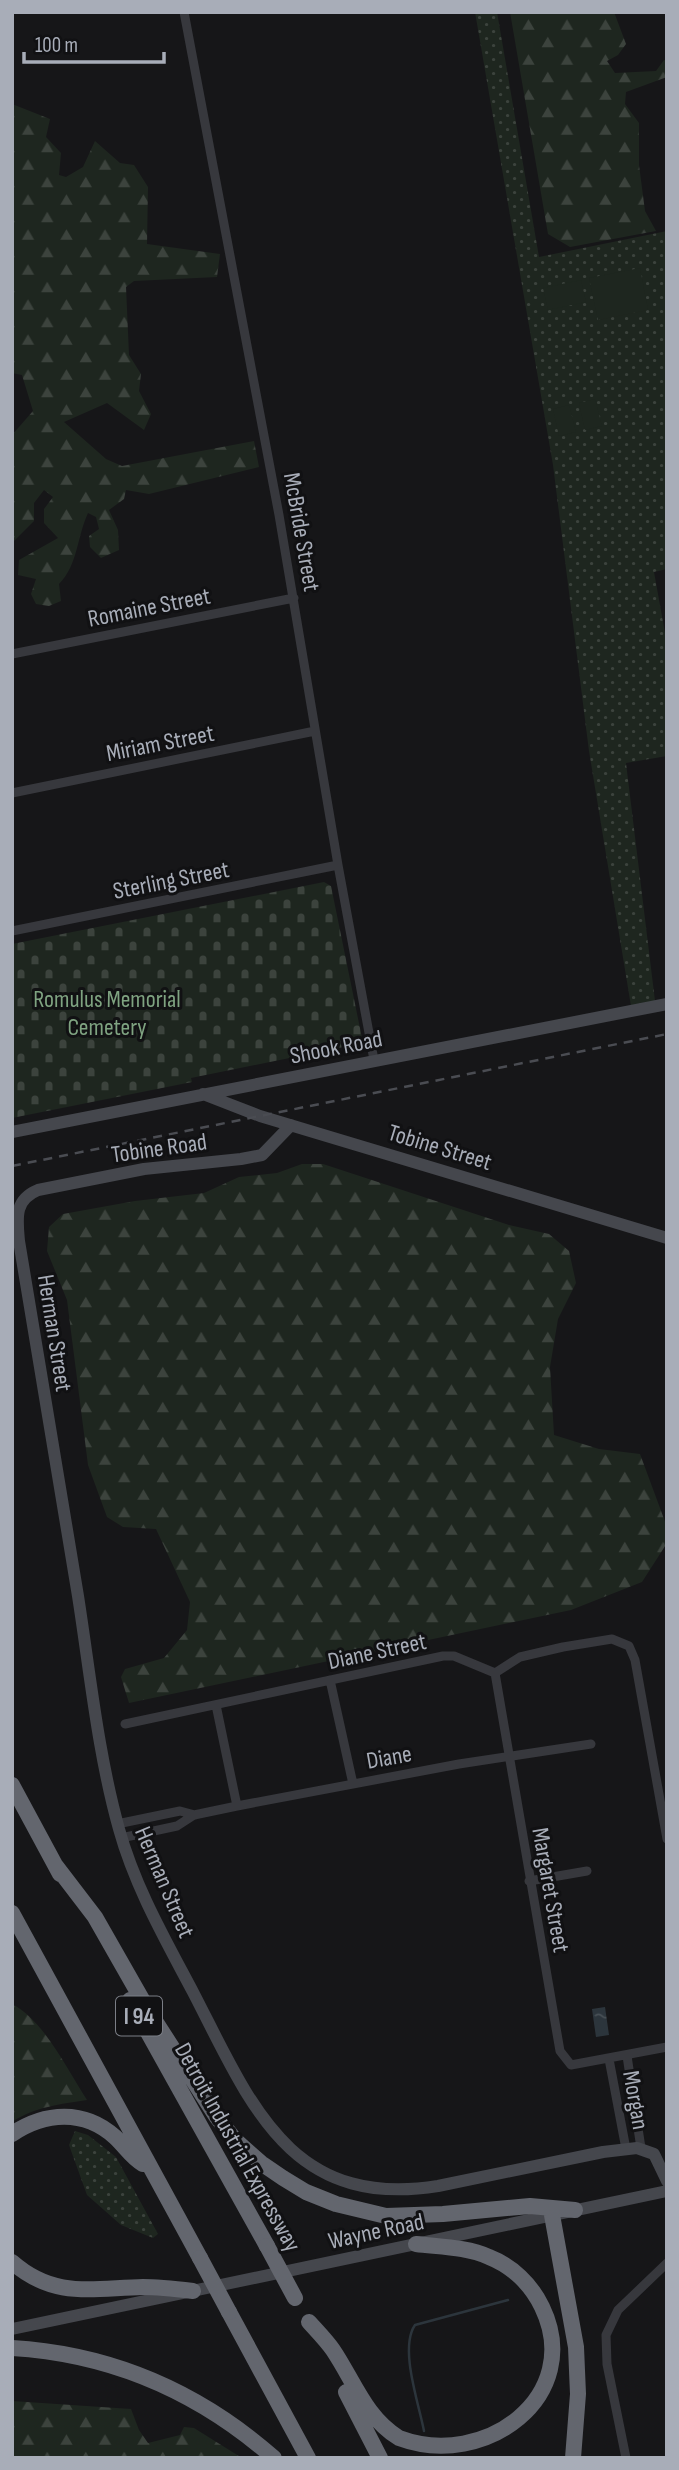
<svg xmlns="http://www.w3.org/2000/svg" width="679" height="2470" font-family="'Sofia Sans Condensed',sans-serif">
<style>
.green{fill:url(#green-dots)}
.forest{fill:url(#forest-firs)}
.cemetery{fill:url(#cemetery-stones)}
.pitch{fill:#1e261f}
.water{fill:url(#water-ripples)}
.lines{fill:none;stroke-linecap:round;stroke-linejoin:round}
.stream{stroke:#2c353c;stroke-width:2.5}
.street{stroke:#37383d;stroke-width:9}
.secondary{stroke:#45474d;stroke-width:12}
.highway{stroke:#63666e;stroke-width:16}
.rail{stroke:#4a4c52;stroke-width:2.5;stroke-dasharray:9 7;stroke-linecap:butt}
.highway-bridge{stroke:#63666e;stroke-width:16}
.labels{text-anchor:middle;stroke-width:6;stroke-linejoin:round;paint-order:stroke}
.shield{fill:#111113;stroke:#7b7e86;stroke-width:2}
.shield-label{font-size:23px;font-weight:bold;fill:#a8adb8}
.street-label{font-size:24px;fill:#a8adb8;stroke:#111113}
.park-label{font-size:24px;fill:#7fa381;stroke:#111113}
</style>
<defs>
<pattern id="green-dots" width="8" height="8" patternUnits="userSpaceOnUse" patternTransform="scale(1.75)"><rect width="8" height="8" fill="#1e261f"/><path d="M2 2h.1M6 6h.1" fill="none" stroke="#3c433d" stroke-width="1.8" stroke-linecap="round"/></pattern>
<pattern id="forest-firs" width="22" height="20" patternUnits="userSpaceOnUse" patternTransform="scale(1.75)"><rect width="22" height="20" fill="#1e261f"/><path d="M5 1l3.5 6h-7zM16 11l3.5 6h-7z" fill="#3c433d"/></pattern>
<pattern id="cemetery-stones" width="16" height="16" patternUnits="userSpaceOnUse" patternTransform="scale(1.75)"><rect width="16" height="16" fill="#1e261f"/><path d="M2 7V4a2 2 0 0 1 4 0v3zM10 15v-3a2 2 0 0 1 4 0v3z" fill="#3c433d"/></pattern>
<pattern id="water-ripples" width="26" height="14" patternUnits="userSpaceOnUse" patternTransform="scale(1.75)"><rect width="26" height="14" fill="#2c353c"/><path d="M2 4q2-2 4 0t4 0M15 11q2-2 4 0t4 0" fill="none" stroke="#485056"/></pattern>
</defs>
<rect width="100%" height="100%" fill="#161618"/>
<!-- green -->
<path class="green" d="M 475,12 L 497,12 L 539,257 L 667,231 L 667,569 L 654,572 L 667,644 L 667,756 L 626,763 L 655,1001 L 631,1006 L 589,751 L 553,465 Z
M 75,2131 L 88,2135 L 116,2157 L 158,2234 L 153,2238 L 121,2225 L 87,2195 L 69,2145 Z"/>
<!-- forest -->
<path class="forest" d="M 510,12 L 614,12 L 626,44 L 618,55 L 607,61 L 615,73 L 656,71 L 664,60 L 667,61 L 667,77 L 626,92 L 625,104 L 639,123 L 639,165 L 645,211 L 656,231 L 570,247 L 548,234 Z
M 12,104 L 50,119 L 46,137 L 61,153 L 59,175 L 66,177 L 83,167 L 95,141 L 120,163 L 134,165 L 148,187 L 147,244 L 220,254 L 217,277 L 134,281 L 126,287 L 129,355 L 141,374 L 139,391 L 151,414 L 144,430 L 107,403 L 64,422 L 106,459 L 122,466 L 254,441 L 259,467 L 149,494 L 126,490 L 124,499 L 109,510 L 118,530 L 119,550 L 101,558 L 90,547 L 89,536 L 99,529 L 96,517 L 88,513 C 77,536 78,565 59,584 L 61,601 L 49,606 L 36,604 L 31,594 L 36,579 L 18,575 L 19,560 L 58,538 L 44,523 L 44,509 L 53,497 L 44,490 L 34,503 L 34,521 L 12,543 L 12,435 L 33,411 L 22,375 L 12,373 Z
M 302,1164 L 323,1164 L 509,1225 L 549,1234 L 569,1251 L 576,1283 L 558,1319 L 550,1367 L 554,1435 L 599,1449 L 640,1454 L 667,1527 L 667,1543 L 642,1582 L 571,1610 L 129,1703 L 121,1677 L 125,1669 L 164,1658 L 187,1630 L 190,1602 L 156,1529 L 123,1527 L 107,1517 L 88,1465 L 67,1300 L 47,1251 L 49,1227 L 63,1214 L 135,1201 L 204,1193 L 239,1177 L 277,1173 Z
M 12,2004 C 44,2020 68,2071 87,2100 C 61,2104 34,2107 12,2122 Z
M 12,2401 L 131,2409 L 139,2430 L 148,2443 L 180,2435 L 184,2427 L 194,2428 L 242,2458 L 12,2458 Z"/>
<!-- cemetery -->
<path class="cemetery" d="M 324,882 L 331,886 L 363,1043 L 191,1078 L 192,1082 L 12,1118 L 12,944 Z"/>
<!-- pitch -->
<path class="pitch" d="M 640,268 L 648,310 L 598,320 L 589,278 Z
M 581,280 L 586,302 L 548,310 L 543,288 Z
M 595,399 L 602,426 L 585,430 L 579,403 Z
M 569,405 L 576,432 L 559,436 L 553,409 Z"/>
<!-- water -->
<path class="water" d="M 605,2007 L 609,2035 L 596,2037 L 592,2009 Z"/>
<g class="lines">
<!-- stream -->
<path class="stream" d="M 424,2431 C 419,2404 399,2348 415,2325 L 508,2300"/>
<!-- street -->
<path class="street" d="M 184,12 L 279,515 L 338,865 L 374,1060
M 12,654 L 294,598
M 12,793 L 315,731
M 12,931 L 338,865
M 495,1673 L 560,2051 L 571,2065 L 667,2047
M 330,1680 L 353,1784
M 216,1705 L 237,1806
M 125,1724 L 443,1656 L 454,1656 L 495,1673 L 520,1657 L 563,1647 L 612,1639 L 629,1646 L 635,1660 L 667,1839
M 117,1824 L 180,1811 L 195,1815
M 121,1838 L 177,1826 L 194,1815 L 237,1806 L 459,1764 L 591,1744
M 529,1881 L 587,1871
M 627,2056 L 641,2148
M 609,2059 L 626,2149
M 626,2458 L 607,2364 L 606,2335 L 618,2310 L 667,2263"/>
<!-- secondary -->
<path class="secondary" d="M 203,1094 L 260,1116 L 667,1238
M 291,1125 L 262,1155 L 241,1159 L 144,1169 L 38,1190 C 14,1200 17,1218 19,1241 C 38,1359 59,1478 78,1596 C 90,1673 98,1754 119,1829 C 135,1887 165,1939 193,1992 C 250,2102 289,2210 438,2186 L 603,2152 L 637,2148 L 654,2154 L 667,2181
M 12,1132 L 667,1004
M 12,2329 L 667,2191"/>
<!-- highway -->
<path class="highway" d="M 12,1785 L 60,1874
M 56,1866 L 95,1917 L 148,2010 L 216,2116 L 235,2140 L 261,2163 L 283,2178 L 306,2192 L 336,2204 L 386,2216 L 443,2214 L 530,2206 L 575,2210
M 12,1913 L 200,2258
M 130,2000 L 267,2246
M 12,2134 C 45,2112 84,2109 115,2137 C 125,2146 131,2157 143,2164
M 552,2215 L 576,2347 L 578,2394 L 573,2458
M 12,2262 C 54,2299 92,2288 143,2287 C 159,2287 176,2289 193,2291
M 229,2312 L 308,2458
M 309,2322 C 317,2331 326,2340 333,2350 C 354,2381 365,2417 399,2438 C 485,2470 585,2396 542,2307 C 531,2284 512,2266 489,2257 C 467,2247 440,2247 416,2244
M 12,2348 C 112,2354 199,2392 274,2458
M 346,2392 L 380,2458"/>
<!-- rail -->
<path class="rail" d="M 12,1166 L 667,1034"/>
<!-- highway-bridge -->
<path class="highway-bridge" d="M 267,2246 L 295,2298
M 200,2258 L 229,2312"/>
</g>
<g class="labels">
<!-- shield labels -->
<rect class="shield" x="116" y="1996.5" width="46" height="39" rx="5"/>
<g class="shield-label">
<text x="139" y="2024">I 94</text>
</g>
<!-- street labels -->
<g class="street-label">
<text transform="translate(302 532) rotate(80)" y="8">McBride Street</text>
<text transform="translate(149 607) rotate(-11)" y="8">Romaine Street</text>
<text transform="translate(160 743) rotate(-11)" y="8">Miriam Street</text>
<text transform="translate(171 880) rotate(-11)" y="8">Sterling Street</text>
<text transform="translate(336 1047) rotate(-11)" y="8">Shook Road</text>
<text transform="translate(440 1147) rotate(17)" y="8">Tobine Street</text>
<text transform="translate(159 1148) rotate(-8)" y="8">Tobine Road</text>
<text transform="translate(55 1333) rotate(81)" y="8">Herman Street</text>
<text transform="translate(377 1651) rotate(-12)" y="8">Diane Street</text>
<text transform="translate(389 1757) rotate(-10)" y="8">Diane</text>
<text transform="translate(165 1882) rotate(67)" y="8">Herman Street</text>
<text transform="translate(551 1890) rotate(80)" y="8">Margaret Street</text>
<text transform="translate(636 2100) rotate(80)" y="8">Morgan</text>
<text transform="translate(238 2147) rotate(61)" y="8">Detroit Industrial Expressway</text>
<text transform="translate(376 2231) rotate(-12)" y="8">Wayne Road</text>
</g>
<!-- park labels -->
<g class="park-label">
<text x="107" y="1007">Romulus Memorial<tspan x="107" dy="28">Cemetery</tspan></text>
</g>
</g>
<!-- border -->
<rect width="679" height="2470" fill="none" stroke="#a8adb8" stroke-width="28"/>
<!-- scale -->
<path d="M24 52v10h140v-10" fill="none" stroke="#a8adb8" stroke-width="3.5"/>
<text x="35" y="52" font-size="21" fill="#a8adb8" stroke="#111113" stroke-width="5" paint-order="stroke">100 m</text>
</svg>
